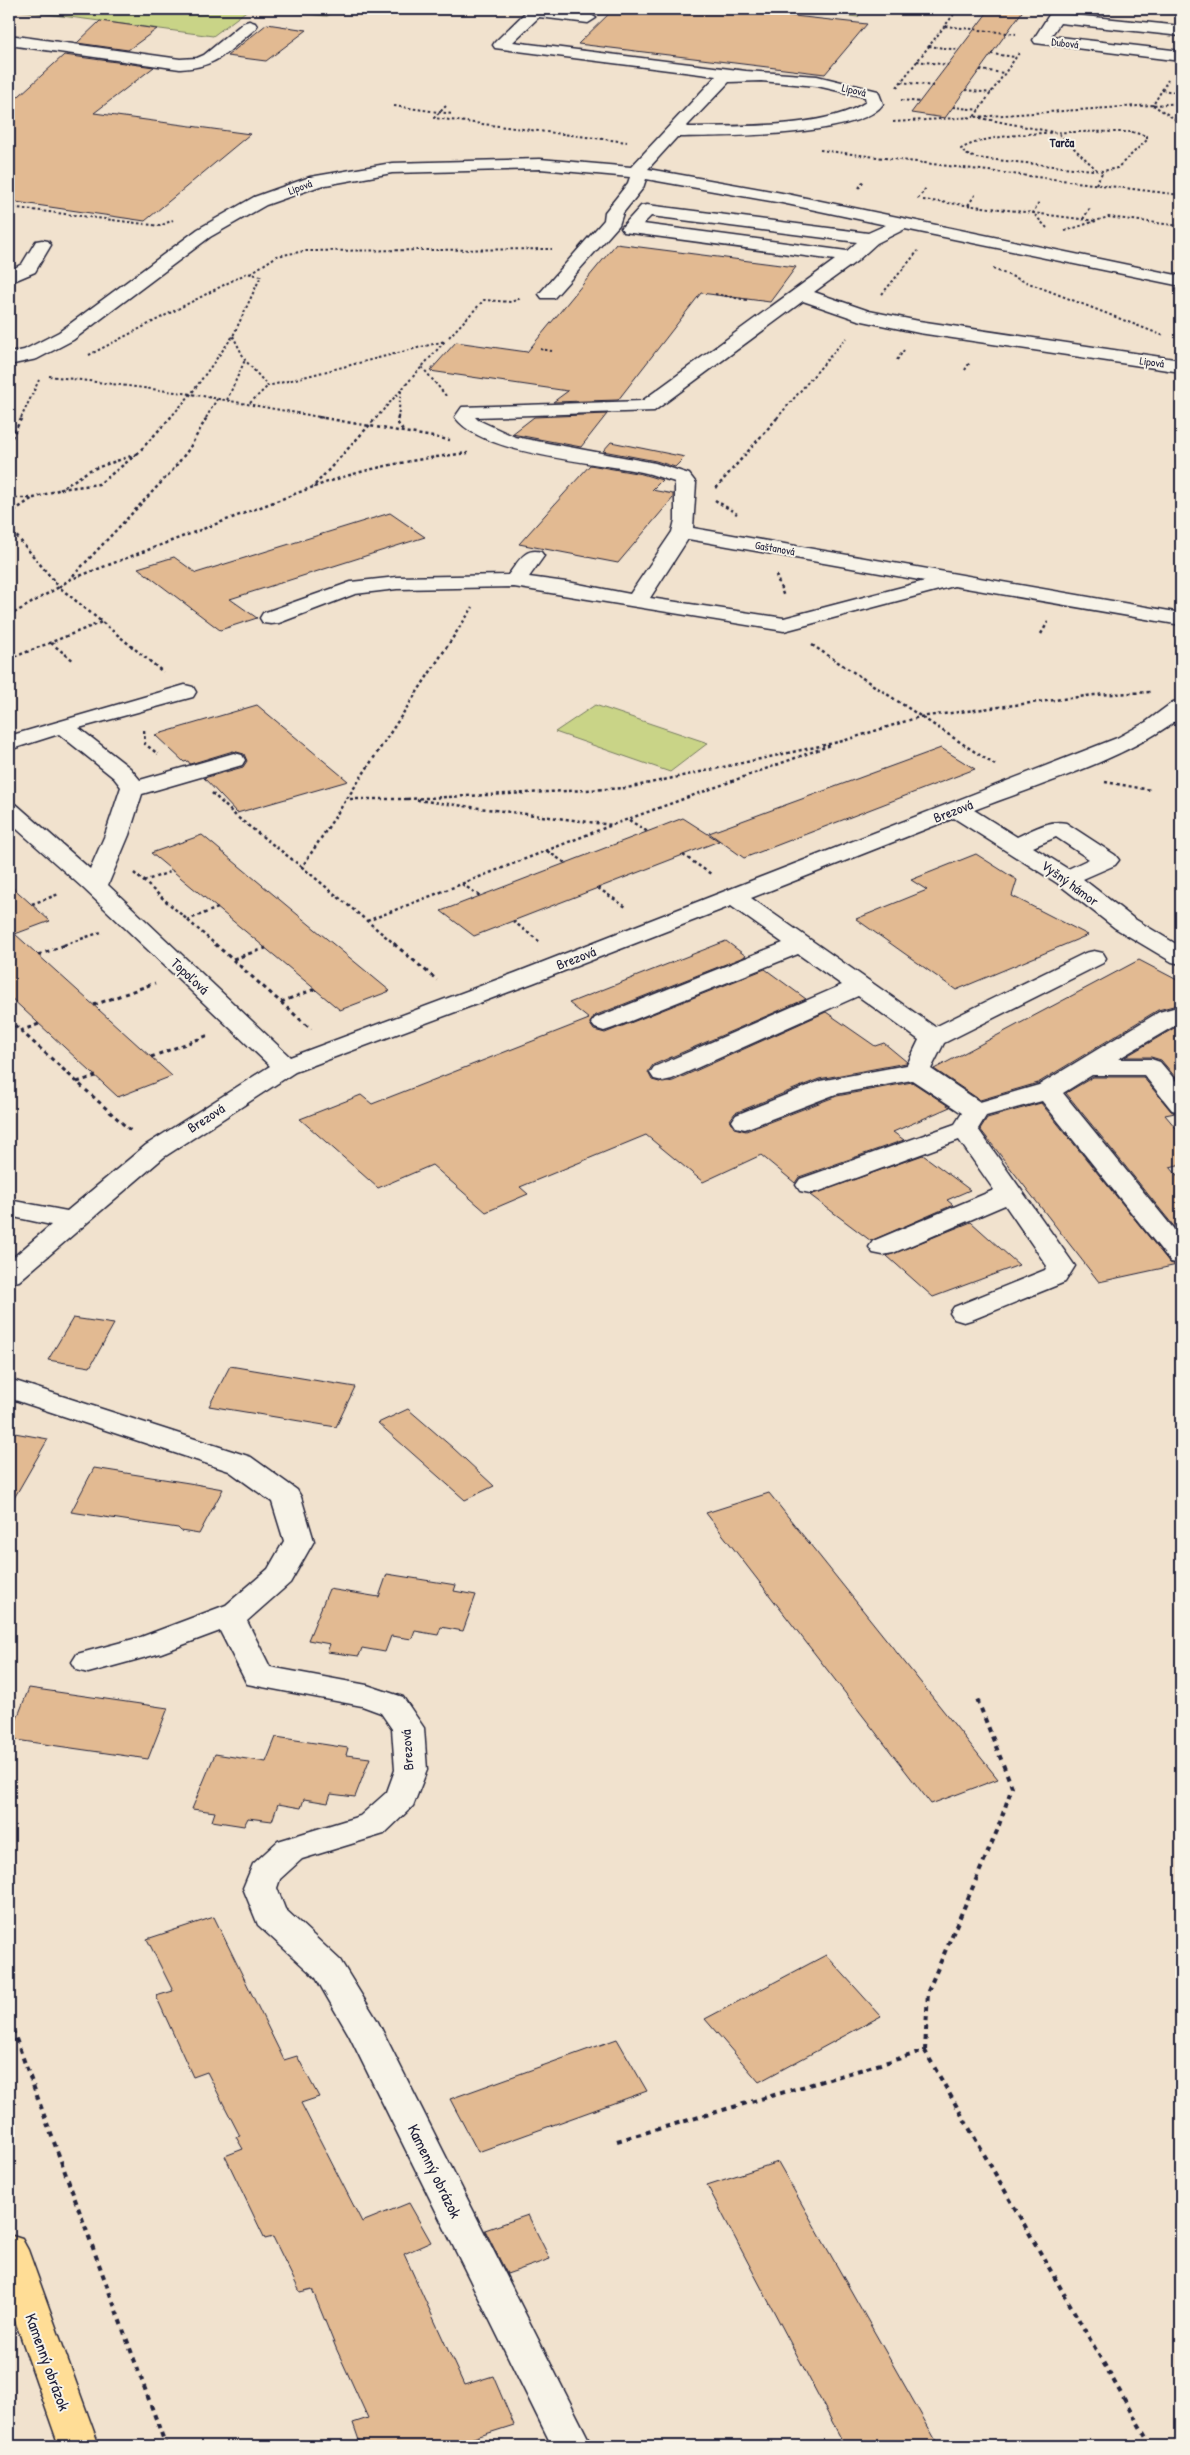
<svg xmlns="http://www.w3.org/2000/svg" width="1190" height="2455" font-family="'Patrick Hand',sans-serif">
<style>
.green{fill:#c9d487;stroke:#767b61}
.building{fill:#e2ba92;stroke:#22223b}
.lines{fill:none;stroke-linecap:round;stroke-linejoin:round}
.minor-casing{stroke:#22223b;stroke-width:3}
.major-casing{stroke:#22223b;stroke-width:3}
.path-far3{stroke:#22223b;stroke-width:2;stroke-dasharray:2.5 2.5;stroke-linecap:butt}
.path-far2{stroke:#22223b;stroke-width:2.5;stroke-dasharray:3 3;stroke-linecap:butt}
.path-far1{stroke:#22223b;stroke-width:3;stroke-dasharray:4 4;stroke-linecap:butt}
.path{stroke:#22223b;stroke-width:4;stroke-dasharray:5 5;stroke-linecap:butt}
.minor{fill:#f7f3e8;fill-rule:evenodd}
.major{fill:#ffdd96;fill-rule:evenodd}
.labels{text-anchor:middle;stroke-width:4;stroke-linejoin:round;paint-order:stroke}
.far-street-label{font-size:11px;fill:#22223b;stroke:#f7f3e8}
.far-neighbourhood-label{font-size:12px;font-weight:bold;fill:#22223b;stroke:#f7f3e8}
.street-label{font-size:14px;fill:#22223b;stroke:#f7f3e8}
.near-street-label{font-size:16px;fill:#22223b;stroke:#f7f3e8}
</style>
<rect width="100%" height="100%" fill="#f1e2ce"/>
<filter id="ink" filterUnits="userSpaceOnUse"><feTurbulence type="fractalNoise" baseFrequency=".02" numOctaves="2"/><feDisplacementMap in="SourceGraphic" scale="10" xChannelSelector="R" yChannelSelector="G"/><feConvolveMatrix kernelMatrix="1 2 1 2 8 2 1 2 1" color-interpolation-filters="sRGB"/></filter>
<g filter="url(#ink)">
<!-- green -->
<path class="green" d="M 9,9 L 340,9 L 327,16 L 249,9 L 213,36 Z
M 788,9 L 864,9 L 858,17 Z
M 595,705 L 708,743 L 670,772 L 555,732 Z"/>
<!-- building -->
<path class="building" d="M 614,9 L 730,9 L 867,24 L 825,74 L 578,44 Z
M 990,9 L 1024,9 L 945,118 L 911,113 Z
M 100,21 L 157,29 L 128,50 L 77,43 Z
M 267,24 L 307,30 L 266,61 L 227,56 Z
M 64,55 L 154,67 L 94,113 L 250,134 L 145,221 L 9,201 L 9,105 Z
M 616,244 L 796,267 L 770,302 L 701,293 L 618,400 L 553,402 L 568,391 L 430,371 L 456,342 L 527,352 Z
M 607,414 L 581,447 L 512,434 L 534,417 Z
M 611,442 L 685,457 L 675,467 L 656,461 L 603,451 Z
M 590,465 L 642,474 L 662,480 L 652,490 L 673,494 L 673,498 L 618,563 L 519,544 Z
M 390,513 L 425,537 L 230,599 L 257,618 L 220,630 L 138,568 L 174,557 L 196,573 Z
M 257,705 L 348,781 L 237,813 L 204,778 L 243,767 L 247,761 L 244,754 L 233,751 L 190,764 L 188,761 L 184,762 L 155,735 Z
M 941,748 L 975,769 L 744,858 L 709,833 Z
M 683,818 L 719,841 L 474,936 L 441,911 Z
M 202,835 L 292,910 L 390,991 L 340,1010 L 151,853 Z
M 976,854 L 1017,880 L 1012,896 L 1088,935 L 956,990 L 856,919 L 927,890 L 911,880 Z
M 9,884 L 50,921 L 15,934 L 172,1076 L 118,1097 L 9,996 Z
M 726,941 L 746,956 L 594,1016 L 590,1024 L 594,1030 L 605,1033 L 765,969 L 806,999 L 653,1065 L 648,1072 L 652,1080 L 663,1083 L 673,1081 L 826,1012 L 875,1046 L 884,1043 L 907,1062 L 906,1063 L 819,1079 L 735,1113 L 730,1120 L 734,1128 L 746,1131 L 837,1096 L 912,1082 L 950,1107 L 893,1132 L 904,1140 L 799,1177 L 795,1183 L 761,1155 L 703,1182 L 646,1135 L 520,1187 L 528,1194 L 486,1212 L 432,1165 L 378,1188 L 300,1119 L 361,1095 L 372,1104 L 589,1019 L 569,1003 Z
M 1139,960 L 1181,982 L 1181,1004 L 1158,1010 L 1038,1083 L 980,1100 L 934,1069 Z
M 1181,1024 L 1181,1084 L 1161,1060 L 1151,1057 L 1125,1057 Z
M 1093,1077 L 1143,1077 L 1171,1111 L 1175,1113 L 1165,1115 L 1181,1134 L 1181,1164 L 1170,1167 L 1181,1180 L 1181,1235 L 1066,1093 Z
M 1041,1103 L 1170,1263 L 1177,1265 L 1099,1282 L 980,1129 L 987,1118 Z
M 923,1155 L 970,1190 L 947,1200 L 953,1205 L 871,1241 L 810,1195 Z
M 971,1222 L 1019,1265 L 933,1297 L 887,1256 Z
M 73,1318 L 114,1324 L 90,1367 L 48,1360 Z
M 230,1366 L 355,1387 L 336,1427 L 209,1406 Z
M 408,1409 L 453,1448 L 494,1486 L 465,1500 L 378,1423 Z
M 9,1432 L 48,1439 L 9,1507 Z
M 94,1468 L 189,1483 L 223,1489 L 199,1534 L 181,1531 L 178,1528 L 71,1512 Z
M 769,1493 L 998,1779 L 931,1804 L 706,1513 Z
M 387,1574 L 456,1585 L 454,1591 L 476,1595 L 463,1631 L 441,1627 L 438,1635 L 415,1631 L 412,1639 L 391,1636 L 385,1652 L 362,1648 L 359,1656 L 327,1652 L 330,1644 L 308,1640 L 329,1589 L 379,1597 Z
M 29,1688 L 92,1697 L 168,1708 L 148,1759 L 9,1739 Z
M 276,1737 L 348,1748 L 346,1755 L 370,1758 L 355,1797 L 331,1794 L 328,1803 L 304,1799 L 301,1808 L 278,1804 L 272,1821 L 248,1818 L 244,1826 L 212,1821 L 215,1812 L 192,1809 L 215,1754 L 266,1762 Z
M 214,1917 L 284,2060 L 297,2056 L 319,2097 L 301,2103 L 362,2222 L 409,2203 L 431,2242 L 404,2254 L 464,2385 L 493,2376 L 514,2425 L 448,2446 L 361,2446 L 353,2423 L 368,2418 L 336,2348 L 312,2289 L 300,2292 L 273,2237 L 265,2239 L 225,2156 L 243,2149 L 236,2137 L 240,2136 L 207,2072 L 193,2077 L 156,1996 L 173,1991 L 147,1939 Z
M 826,1955 L 881,2016 L 759,2082 L 705,2019 Z
M 617,2039 L 647,2091 L 478,2152 L 450,2099 Z
M 778,2162 L 939,2446 L 845,2446 L 707,2185 Z
M 528,2215 L 550,2259 L 507,2274 L 485,2230 Z"/>
<g class="lines">
<!-- minor casing -->
<g class="minor-casing">
<path id="minor" d="M 529,9 L 588,13 L 596,18 L 588,23 L 539,17 L 513,42 L 746,71 L 817,76 L 878,91 L 883,104 C 860,138 718,136 677,137 L 648,169 L 782,193 L 1181,276 L 1181,286 L 905,229 L 877,243 L 857,261 L 814,292 L 869,311 L 919,321 L 1181,360 L 1181,372 L 919,333 L 858,320 L 803,301 L 654,411 L 475,417 L 478,420 L 515,437 L 655,463 L 689,474 L 696,483 L 693,528 L 1181,613 L 1181,625 L 954,586 L 784,631 L 514,587 L 397,589 L 355,594 L 279,623 L 271,624 L 263,623 L 260,618 L 263,613 L 351,582 L 397,577 L 508,575 C 518,563 524,547 541,552 L 544,556 L 529,577 L 573,583 L 630,594 L 672,532 L 675,520 L 675,482 C 664,479 653,474 642,472 C 597,462 481,455 455,417 L 462,407 L 642,401 L 835,260 L 624,232 L 621,228 L 641,206 L 647,205 L 868,233 L 886,225 L 782,203 L 646,179 L 643,188 L 623,213 L 619,225 L 554,298 L 542,298 L 539,294 L 604,220 L 605,212 L 628,183 L 630,177 L 540,169 L 392,173 L 320,186 L 266,205 L 210,237 L 73,340 L 37,359 L 9,365 L 9,353 L 24,350 L 59,332 L 198,229 L 254,197 L 310,177 L 392,163 L 540,159 L 631,167 L 716,76 L 495,48 L 493,45 L 495,42 ZM 761,81 L 817,86 L 865,97 L 866,102 C 826,129 735,126 686,127 L 729,82 ZM 651,216 L 857,242 L 847,251 L 643,224 ZM 688,539 L 925,581 L 784,618 L 650,598 Z
M 1055,13 L 1181,26 L 1181,36 L 1060,23 L 1051,36 L 1181,51 L 1181,61 L 1035,43 L 1033,40 L 1049,15 Z
M 249,21 L 255,23 L 257,26 L 255,29 C 227,52 218,67 180,69 L 9,45 L 9,35 L 180,59 L 197,58 L 204,55 L 243,23 Z
M 42,240 L 48,241 L 51,245 L 35,272 L 9,283 L 9,271 L 22,264 L 36,241 Z
M 185,685 L 193,687 L 196,692 L 193,697 L 79,728 L 130,768 L 140,780 L 234,753 L 242,755 L 245,760 L 242,765 L 142,794 L 129,835 L 108,885 L 290,1057 L 515,973 L 1117,738 L 1146,722 L 1173,702 L 1181,700 L 1181,717 C 1124,760 1041,784 974,810 L 1017,837 C 1032,830 1050,819 1066,823 L 1115,855 L 1119,860 L 1115,865 L 1083,879 L 1133,918 L 1181,947 L 1181,964 L 1172,962 L 1115,928 L 1057,883 L 954,818 L 751,898 L 935,1027 L 1085,953 L 1094,951 L 1103,953 L 1106,958 L 1103,963 L 944,1043 L 931,1069 L 980,1102 L 1039,1085 L 1159,1012 L 1181,1006 L 1181,1022 L 1118,1059 L 1151,1059 L 1160,1062 L 1181,1087 L 1181,1112 L 1172,1110 L 1144,1075 L 1092,1075 L 1063,1093 L 1181,1238 L 1181,1264 L 1171,1262 L 1042,1101 L 986,1116 L 978,1129 L 1075,1266 L 1065,1282 L 974,1319 L 964,1322 L 954,1319 L 950,1313 L 954,1307 L 1045,1270 L 1047,1266 L 1005,1205 L 893,1253 L 883,1255 L 873,1253 L 869,1247 L 873,1241 L 994,1190 L 959,1140 L 820,1191 L 810,1193 L 800,1191 L 796,1185 L 800,1179 L 955,1124 L 962,1113 L 912,1080 L 836,1094 L 745,1129 L 736,1127 L 732,1121 L 736,1115 L 820,1081 L 907,1065 L 919,1040 L 858,996 L 672,1079 L 663,1081 L 654,1079 L 650,1073 L 654,1067 L 842,985 L 798,954 L 613,1028 L 604,1031 L 595,1028 L 591,1023 L 595,1018 L 783,943 L 731,906 L 533,983 L 295,1072 L 164,1157 L 19,1281 L 9,1283 L 9,1261 L 51,1225 L 9,1216 L 9,1200 L 67,1211 L 146,1145 L 270,1066 L 83,888 L 9,822 L 9,803 L 17,805 L 90,869 L 105,835 L 121,787 L 114,778 L 59,734 L 9,750 L 9,736 ZM 1056,837 L 1089,859 L 1068,869 L 1033,847 Z
M 9,1379 L 251,1457 L 297,1490 L 301,1497 L 314,1541 L 290,1583 L 247,1621 L 270,1667 L 367,1685 L 403,1697 L 424,1728 L 427,1770 L 413,1806 L 384,1834 L 302,1859 L 280,1879 L 277,1888 L 285,1909 L 340,1960 L 377,2020 L 592,2446 L 552,2446 L 349,2035 L 316,1978 L 258,1925 L 243,1888 L 253,1864 L 278,1841 L 360,1816 L 387,1792 L 395,1770 L 392,1729 L 381,1713 L 362,1706 L 247,1684 L 220,1631 L 161,1653 L 88,1673 L 77,1670 L 72,1662 L 77,1654 L 141,1637 L 226,1605 L 268,1569 L 284,1541 L 272,1502 L 229,1471 L 9,1398 Z"/>
</g>
<!-- major casing -->
<g class="major-casing">
<path id="major" d="M 9,2235 L 22,2239 L 28,2250 L 99,2446 L 59,2446 L 9,2303 Z"/>
</g>
<!-- path-far3 -->
<path class="path-far3" d="M 945,26 L 1016,34
M 929,46 L 959,50
M 1019,53 L 974,117 L 1153,105 L 1168,80
M 991,54 L 1016,57
M 917,61 L 948,65
M 980,70 L 1004,73
M 901,82 L 933,86
M 897,87 L 958,9
M 965,90 L 991,93
M 1162,90 L 1181,93
M 901,100 L 920,102
M 1153,105 L 1181,123
M 1154,105 L 1181,103
M 394,106 L 453,114
M 446,106 L 434,118 L 627,142
M 953,107 L 979,110
M 980,118 L 1053,132
M 893,122 L 974,117
M 1132,132 L 1147,136 L 1147,140 L 1117,168 L 1103,171 L 976,158 L 965,154 L 961,149 C 993,129 1092,132 1132,132 Z
M 1059,134 L 1097,170
M 820,150 L 1181,195
M 1096,184 L 1103,171
M 859,188 L 864,180
M 918,199 L 926,188
M 923,200 L 1033,213 L 1039,202
M 968,205 L 976,194
M 9,207 L 160,226 L 173,220
M 1083,219 L 1090,208
M 1047,228 L 1033,213 L 1096,221
M 1065,231 L 1108,217 L 1181,226
M 993,269 L 1164,336
M 251,273 L 277,256 L 305,251 L 552,249
M 715,294 L 747,300
M 882,294 L 918,251
M 233,336 L 245,360 L 268,386 L 445,341
M 449,337 L 484,300 L 511,302 L 521,298
M 540,349 L 552,351
M 89,355 L 247,273 L 261,276 L 233,336 L 191,394 L 170,418
M 897,360 L 904,350
M 422,367 L 447,397
M 965,370 L 970,362
M 49,376 L 191,394 L 325,418
M 227,400 L 245,360
M 250,403 L 268,386
M 21,418 L 39,380
M 206,418 L 217,399
M 376,418 L 445,341
M 398,418 L 401,391
M 777,418 L 846,338"/>
<!-- path-far2 -->
<path class="path-far2" d="M 318,417 L 450,440
M 398,417 L 397,422 L 404,432
M 9,443 L 22,417
M 137,454 L 99,484 L 61,489 L 90,470 Z
M 137,454 L 171,417
M 314,487 C 364,468 415,459 468,453
M 716,488 L 778,417
M 9,498 L 34,498 L 61,489
M 715,500 L 737,514
M 9,514 L 33,498
M 9,527 L 59,587 L 69,580 L 172,471 L 189,449 L 207,417
M 776,575 L 784,597
M 69,580 L 313,487 L 377,417
M 9,616 L 59,587 L 163,672
M 1041,634 L 1048,622
M 51,643 L 74,661
M 812,645 L 995,765
M 9,659 L 102,622
M 144,730 L 145,744 L 158,754
M 1105,782 L 1151,790
M 212,793 L 237,817 L 302,867
M 350,799 L 408,799
M 407,799 L 627,788 L 843,741 L 919,717 L 1094,695 L 1151,692
M 417,800 L 612,825
M 629,820 L 648,832
M 547,851 L 567,864
M 683,855 L 711,874
M 134,873 L 216,945
M 144,881 L 173,871
M 462,884 L 480,896
M 598,888 L 626,907
M 32,904 L 59,894
M 187,920 L 218,908
M 367,921 L 612,825 L 831,745
M 513,921 L 540,942
M 64,945 L 101,932
M 396,945 L 302,867 L 473,607"/>
<!-- path-far1 -->
<path class="path-far1" d="M 215,944 L 311,1029
M 394,944 L 437,980
M 38,955 L 68,944
M 233,959 L 266,948
M 281,1002 L 315,989
M 94,1005 L 155,983
M 9,1020 L 132,1132
M 20,1031 L 39,1024
M 151,1057 L 209,1035
M 77,1082 L 96,1076"/>
<!-- path -->
<path class="path" d="M 9,2020 L 166,2446
M 925,2051 L 928,1991 L 997,1831 L 1012,1787 L 976,1696
M 617,2141 L 925,2051 L 1151,2446"/>
<!-- minor -->
<use href="#minor" class="minor"/>
<!-- major -->
<use href="#major" class="major"/>
</g>
</g>
<g class="labels">
<!-- far-street labels -->
<g class="far-street-label">
<text transform="translate(1065 43) rotate(7)" y="4">Dubová</text>
<text transform="translate(854 90) rotate(13)" y="4">Lipová</text>
<text transform="translate(300 187) rotate(-20)" y="4">Lipová</text>
<text transform="translate(1152 362) rotate(8)" y="4">Lipová</text>
<text transform="translate(775 548) rotate(10)" y="4">Gaštanová</text>
</g>
<!-- far-neighbourhood labels -->
<g class="far-neighbourhood-label">
<text x="1062" y="147">Tarča</text>
</g>
<!-- street labels -->
<g class="street-label">
<text transform="translate(953 811) rotate(-21)" y="5">Brezová</text>
<text transform="translate(1070 883) rotate(36)" y="5">Vyšný hámor</text>
<text transform="translate(576 958) rotate(-21)" y="5">Brezová</text>
<text transform="translate(190 976) rotate(43)" y="5">Topoľová</text>
<text transform="translate(206 1118) rotate(-33)" y="5">Brezová</text>
<text transform="translate(407 1750) rotate(-94)" y="5">Brezová</text>
</g>
<!-- near-street labels -->
<g class="near-street-label">
<text transform="translate(435 2171) rotate(64)" y="6">Kamenný obrázok</text>
<text transform="translate(48 2362) rotate(70)" y="6">Kamenný obrázok</text>
</g>
</g>
<!-- margin -->
<rect width="1190" height="2455" fill="none" stroke="#f7f3e8" stroke-width="30"/>
<rect x="15" y="15" width="1160" height="2425" fill="none" stroke="#22223b" stroke-width="2" filter="url(#ink)"/>
</svg>
